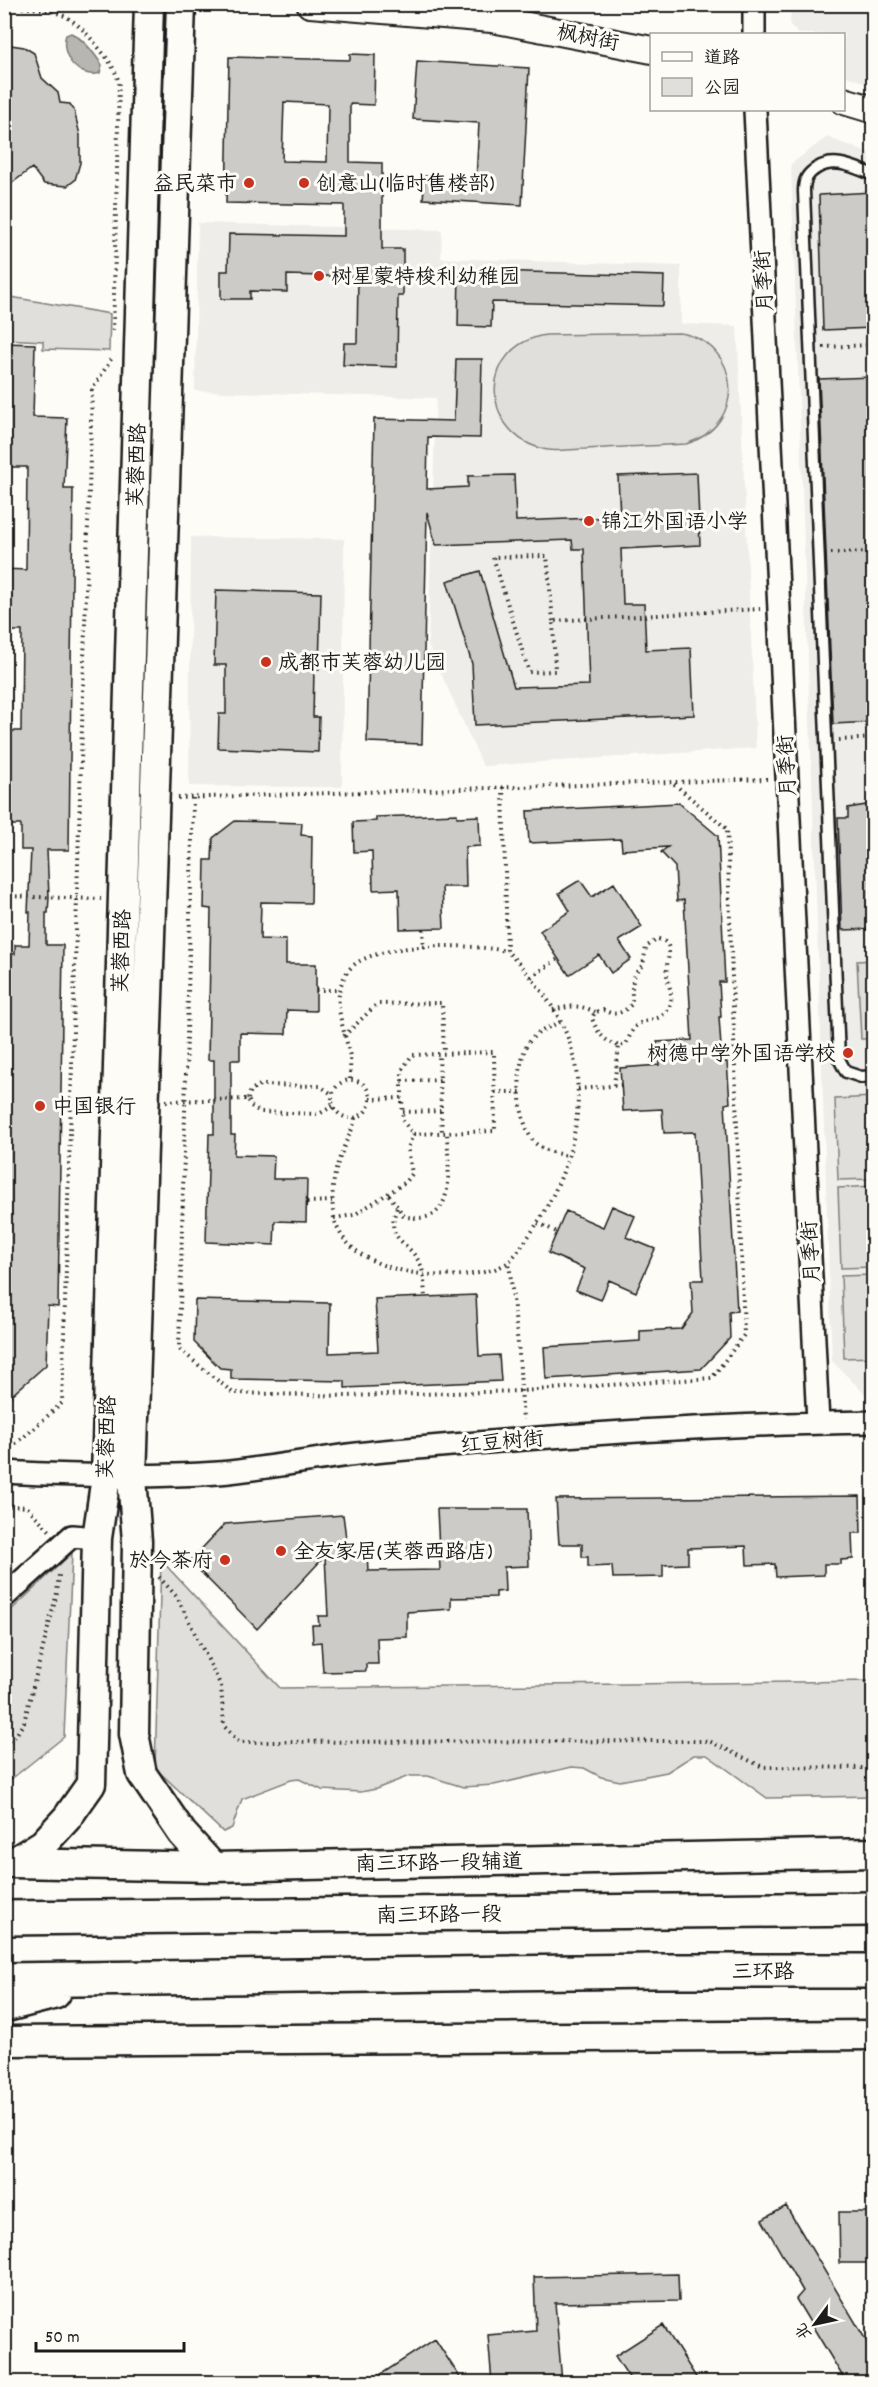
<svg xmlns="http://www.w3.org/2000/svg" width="878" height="2387" font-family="Dekko,'LXGW WenKai TC',sans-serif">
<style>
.built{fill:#eeede9}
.green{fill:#e0dfdb;stroke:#7e7e7c;stroke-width:1.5}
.water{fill:#b7b6b2;stroke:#797876;stroke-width:1.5}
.building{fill:#cccbc8;stroke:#1c1c1c;stroke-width:1.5;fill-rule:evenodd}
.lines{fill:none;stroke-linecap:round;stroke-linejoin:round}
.service-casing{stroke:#1c1c1c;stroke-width:15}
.minor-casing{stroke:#1c1c1c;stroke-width:26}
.tertiary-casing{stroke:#1c1c1c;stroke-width:30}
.secondary-casing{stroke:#1c1c1c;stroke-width:33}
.trunk-casing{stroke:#1c1c1c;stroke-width:38}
.path{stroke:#1c1c1c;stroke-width:4;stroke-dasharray:1.5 4.5;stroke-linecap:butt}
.service{stroke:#fdfcf7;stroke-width:10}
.minor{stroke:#fdfcf7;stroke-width:21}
.tertiary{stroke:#fdfcf7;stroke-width:26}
.secondary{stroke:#fdfcf7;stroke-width:28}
.trunk{stroke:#fdfcf7;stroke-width:33}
.poi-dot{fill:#c8321e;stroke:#fdfcf7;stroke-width:2}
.labels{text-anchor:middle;stroke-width:6;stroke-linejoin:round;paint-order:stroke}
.street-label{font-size:21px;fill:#1c1c1c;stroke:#fdfcf7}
.poi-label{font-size:21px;fill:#1c1c1c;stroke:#fdfcf7;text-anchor:start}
</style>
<rect width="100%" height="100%" fill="#fdfcf7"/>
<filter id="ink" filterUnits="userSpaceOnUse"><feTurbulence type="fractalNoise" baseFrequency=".0167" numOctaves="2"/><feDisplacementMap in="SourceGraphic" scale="12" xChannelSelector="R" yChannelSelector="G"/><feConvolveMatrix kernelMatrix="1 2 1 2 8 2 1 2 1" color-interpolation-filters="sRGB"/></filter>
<g filter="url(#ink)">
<!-- built -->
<path class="built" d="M 791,5 L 873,5 L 873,86 L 844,75 L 844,34 L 798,34 L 790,25 Z
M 827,137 L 873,155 L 873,1399 L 870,1399 L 832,1361 L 791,164 Z
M 198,223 L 442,230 L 441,258 L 681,266 L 681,324 L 737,326 L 756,748 L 483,766 L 428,645 L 436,398 L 195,391 Z
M 191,537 L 344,539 L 342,787 L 189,786 Z"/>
<!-- green -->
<path class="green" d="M 5,296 L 110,314 L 109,351 L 43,349 L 43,341 L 5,339 Z
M 680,333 C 742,343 748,425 686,444 C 652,446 618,447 585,449 C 570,449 553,453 539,448 C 479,429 480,345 546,335 Z
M 873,960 L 873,1039 L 861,1039 L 857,961 Z
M 873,1097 L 873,1179 L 838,1180 L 835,1099 Z
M 873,1186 L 873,1267 L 841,1268 L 838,1188 Z
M 873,1275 L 873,1357 L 844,1358 L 841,1276 Z
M 72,1553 L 64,1737 L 5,1784 L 5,1616 Z
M 161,1560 L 280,1688 L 873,1681 L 873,1796 L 767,1798 L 707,1755 L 694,1755 L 667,1772 L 620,1781 L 601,1777 L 584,1768 L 572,1767 L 494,1785 L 463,1787 L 428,1776 L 409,1776 L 376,1789 L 361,1792 L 322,1790 L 299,1779 L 291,1780 L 242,1799 L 232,1828 L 223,1832 L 155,1768 Z"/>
<!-- water -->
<path class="water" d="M 71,33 C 84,39 94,53 102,65 L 100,73 C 79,80 59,55 66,35 Z"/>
<!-- building -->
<path class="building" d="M 4,44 L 24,47 L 34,53 L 42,78 L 58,93 L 60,103 L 70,104 L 74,110 L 80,135 L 80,163 L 75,180 L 67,186 L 44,184 L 32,168 L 4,189 Z
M 350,54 L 375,55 L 374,105 L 350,104 L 350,162 L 382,163 L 382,249 L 403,249 L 403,296 L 398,296 L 397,367 L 343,365 L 344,343 L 357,343 L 358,277 L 287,275 L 287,292 L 250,291 L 250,299 L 221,299 L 221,271 L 228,271 L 229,234 L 344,236 L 344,205 L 226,203 L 229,57 L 350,60 ZM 284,102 L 328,104 L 327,162 L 282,161 Z
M 417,61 L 529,68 L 522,205 L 423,199 L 425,176 L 476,180 L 479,123 L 413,119 Z
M 873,192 L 873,328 L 823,330 L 819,195 Z
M 459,270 L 664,276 L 663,306 L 492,302 L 491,327 L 458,326 Z
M 4,343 L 35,344 L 33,417 L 67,418 L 64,489 L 73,489 L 69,850 L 47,850 L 49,897 L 48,913 L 46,913 L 46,945 L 63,945 L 58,1307 L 48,1306 L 46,1365 L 4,1402 L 4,1159 L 8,1159 L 9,1049 L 4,1048 L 4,954 L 15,954 L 15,945 L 29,945 L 30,912 L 28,912 L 31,850 L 21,850 L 21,825 L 4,825 L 4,731 L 21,731 L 22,631 L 4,631 L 4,569 L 26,570 L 27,467 L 4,467 Z
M 456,359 L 482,359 L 480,438 L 428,437 L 427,489 L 468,487 L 468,476 L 514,475 L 516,521 L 620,517 L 618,476 L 697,473 L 700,545 L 621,549 L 623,604 L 644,604 L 646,650 L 691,648 L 694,715 L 475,725 L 472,664 L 447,581 L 480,571 L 514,687 L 589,685 L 584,549 L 573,549 L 572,540 L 436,545 L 427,512 L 422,744 L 367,742 L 374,419 L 454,421 Z
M 873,377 L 873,411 L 872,411 L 873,722 L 833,724 L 819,379 Z
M 216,590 L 321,593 L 319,669 L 314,669 L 313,717 L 319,717 L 318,752 L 218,748 L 219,714 L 226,714 L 226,665 L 214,665 Z
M 679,803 L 718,836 L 725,982 L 719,982 L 721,1017 L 719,1017 L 722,1062 L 727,1062 L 730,1103 L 725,1104 L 737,1311 L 729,1312 L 730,1338 L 701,1369 L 546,1379 L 544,1347 L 640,1341 L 640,1331 L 681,1329 L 693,1313 L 691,1280 L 703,1280 L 695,1132 L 664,1133 L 662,1109 L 623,1111 L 620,1068 L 659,1065 L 657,1042 L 692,1040 L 684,900 L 677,901 L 675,867 L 661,852 L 668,847 L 622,850 L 621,839 L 529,843 L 527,811 Z
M 873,804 L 873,929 L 842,930 L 838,818 L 848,818 L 848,808 Z
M 457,814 L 457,817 L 479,816 L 480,846 L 465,847 L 466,887 L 442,887 L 444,928 L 400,929 L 399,889 L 373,890 L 372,851 L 354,852 L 353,822 L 376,821 L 376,817 Z
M 235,821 L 302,823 L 301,835 L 312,836 L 311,903 L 261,902 L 260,939 L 286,940 L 286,964 L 316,964 L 316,1011 L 287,1010 L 286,1034 L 240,1033 L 240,1060 L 231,1060 L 231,1135 L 235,1135 L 234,1155 L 274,1156 L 273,1179 L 307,1179 L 306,1222 L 275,1221 L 274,1245 L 206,1242 L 209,1134 L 214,1134 L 214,1060 L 208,1060 L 211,909 L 204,908 L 205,860 L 212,860 L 213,838 Z
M 580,880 L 592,897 L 614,883 L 642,927 L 619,941 L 631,959 L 611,973 L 599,955 L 569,975 L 540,931 L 570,911 L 559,893 Z
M 612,1206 L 635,1216 L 626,1237 L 655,1249 L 636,1292 L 609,1280 L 601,1300 L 576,1290 L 585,1269 L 548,1253 L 566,1211 L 603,1227 Z
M 476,1295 L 479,1356 L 499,1355 L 501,1381 L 345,1388 L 345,1381 L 231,1379 L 231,1369 L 220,1368 L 194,1342 L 195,1300 L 330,1303 L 329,1353 L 378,1351 L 375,1299 Z
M 860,1496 L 861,1533 L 852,1533 L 853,1559 L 841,1560 L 841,1564 L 824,1564 L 824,1575 L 776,1577 L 775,1564 L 747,1565 L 746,1546 L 688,1548 L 688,1564 L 663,1565 L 663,1577 L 613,1578 L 612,1566 L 588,1567 L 588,1557 L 582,1557 L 582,1544 L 559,1544 L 556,1499 Z
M 437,1509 L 527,1509 L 529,1566 L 504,1567 L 505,1591 L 496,1592 L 496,1597 L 451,1598 L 451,1609 L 407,1612 L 407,1637 L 377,1638 L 378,1664 L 366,1664 L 366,1671 L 323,1672 L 321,1642 L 313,1643 L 312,1625 L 319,1625 L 318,1616 L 328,1616 L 325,1556 L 257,1629 L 190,1561 L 225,1524 L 343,1515 L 348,1553 L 367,1552 L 368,1571 L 440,1570 Z
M 786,2206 L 873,2352 L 873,2382 L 846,2382 L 796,2299 L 803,2291 L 762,2220 Z
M 839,2212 L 873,2212 L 873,2263 L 840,2263 Z
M 678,2274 L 679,2301 L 555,2303 L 562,2382 L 492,2382 L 488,2335 L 536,2331 L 534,2277 Z
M 663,2325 L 699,2382 L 632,2382 L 615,2356 Z
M 435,2339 L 463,2382 L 369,2382 Z"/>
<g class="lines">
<!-- service casing -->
<g class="service-casing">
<path id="service" d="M 874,175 C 855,168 836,157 817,168 C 807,174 804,180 804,191 L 839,1059 L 846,1072 L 861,1077 L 874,1076"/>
</g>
<!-- minor casing -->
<g class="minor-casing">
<path id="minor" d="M 754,34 L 754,4
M 755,110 L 818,1423
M 4,1472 C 76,1476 146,1478 218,1473 C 273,1468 328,1456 384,1451 C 547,1436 710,1424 874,1422
M 4,1597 L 72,1536 L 97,1538"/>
</g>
<!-- tertiary casing -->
<g class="tertiary-casing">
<path id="tertiary" d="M 310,4 L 492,19 L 652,50
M 844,101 L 874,110"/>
</g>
<!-- secondary casing -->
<g class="secondary-casing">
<path id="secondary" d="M 181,4 L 132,1478 L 137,1541 L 134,1734 L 142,1774 L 182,1833 L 213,1867
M 12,1863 L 43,1844 L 67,1818 L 91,1784 L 97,1538 L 106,1477 L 149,4
M 12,1863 L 213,1867 L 874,1853
M 4,2041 L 874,2035"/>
</g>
<!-- trunk casing -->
<g class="trunk-casing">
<path id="trunk" d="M 4,1918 L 874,1909
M 4,1980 L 653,1971 L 874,1971
M 4,2005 L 54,1992"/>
</g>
<!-- path -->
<path class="path" d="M 4,6 C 53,10 66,7 98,47 C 108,59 115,68 119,83 L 113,334
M 823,347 L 874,345
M 831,553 L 874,552
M 553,621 L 547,556 L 493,557 L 529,672 L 555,671 L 553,621 L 760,609
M 839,740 L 874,738
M 503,787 L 507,951 C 530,975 553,1002 566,1033 C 598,1113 561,1200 509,1262 L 519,1354 L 523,1420
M 178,798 L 767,779
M 193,798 L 179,1349 L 233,1393 L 347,1396 L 521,1391 L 712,1378 L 744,1335 L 727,829 L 672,782
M 4,896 L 101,899
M 423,929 L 424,948
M 531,977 L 558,959
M 316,990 L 340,990
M 553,1010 C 569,1006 580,1004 595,1012
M 560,1022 C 550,1027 536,1032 529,1042 C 514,1063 517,1124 535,1143 C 544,1151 558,1154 569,1156
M 344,1036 L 377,1004 L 442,1003 L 444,1054
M 350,1079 C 350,1070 351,1060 349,1052 C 345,1032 335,1009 340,988 C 343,978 348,968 358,962 C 392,942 469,944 507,951
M332 1099a19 19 0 1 1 38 0a19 19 0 1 1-38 0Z
M 402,1081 L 440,1080
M 614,1085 L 619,1046 L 626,1044 C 629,1038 631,1032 635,1027 C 643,1018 656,1022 664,1014 C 677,1002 669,989 667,975 C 664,962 678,943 658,939 L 646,947 L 643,965 C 630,976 632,988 632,1004 C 622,1013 616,1017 604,1010 L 595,1012 L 592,1018 C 597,1033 604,1041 619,1046
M 578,1089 L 621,1085
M 495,1092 L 521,1092
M 248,1099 L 251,1090 L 260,1085 L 320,1086 L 332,1094
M 370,1099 L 402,1098 L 403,1121 L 413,1134 L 495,1131 L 494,1052 L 412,1055 L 402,1070 L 402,1098
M 166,1101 L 248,1099 L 251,1106 L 260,1112 L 319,1114 L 333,1106
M 441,1111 L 442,1133
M 403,1112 L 441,1111 L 439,1054
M 355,1118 C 353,1131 346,1140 342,1152 C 334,1171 331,1190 333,1211 C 339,1274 445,1284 492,1270 C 498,1268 504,1265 509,1262
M 389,1195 L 404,1216 C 459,1230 448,1166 447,1133
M 307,1202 L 332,1201
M 397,1208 C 385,1239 404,1238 418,1260 C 425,1270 424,1286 425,1297
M 334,1218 L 354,1215 L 406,1182 L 412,1174 L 408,1148 L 413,1134
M 538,1223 L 557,1232
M 4,1446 L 16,1444 L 62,1403 L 92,390 L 113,356
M 4,1505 L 27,1507 L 50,1531
M 159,1577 L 177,1597 L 221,1686 L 224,1726 L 239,1742 L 709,1741 L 763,1767 L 874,1768
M 4,1744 L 15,1737 L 24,1722 L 57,1593 L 59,1575"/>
<!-- service -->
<use href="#service" class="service"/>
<!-- minor -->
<use href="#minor" class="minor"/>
<!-- tertiary -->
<use href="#tertiary" class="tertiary"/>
<!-- secondary -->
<use href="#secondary" class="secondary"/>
<!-- trunk -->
<use href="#trunk" class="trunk"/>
</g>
</g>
<!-- markers -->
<g class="poi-dot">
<circle cx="249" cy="183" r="6"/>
<circle cx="304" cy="183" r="6"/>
<circle cx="319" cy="276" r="6"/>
<circle cx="589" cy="521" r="6"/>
<circle cx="266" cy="662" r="6"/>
<circle cx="848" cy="1053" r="6"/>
<circle cx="40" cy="1106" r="6"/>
<circle cx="281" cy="1551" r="6"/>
<circle cx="225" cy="1560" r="6"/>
</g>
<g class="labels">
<!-- street labels -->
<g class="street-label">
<text transform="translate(588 37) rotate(11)" y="7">枫树街</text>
<text transform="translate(763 281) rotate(-93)" y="7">月季街</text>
<text transform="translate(136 465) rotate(-88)" y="7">芙蓉西路</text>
<text transform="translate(786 766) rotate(-93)" y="7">月季街</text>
<text transform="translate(121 951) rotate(-88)" y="7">芙蓉西路</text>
<text transform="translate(810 1252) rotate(-93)" y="7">月季街</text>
<text transform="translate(106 1437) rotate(-88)" y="7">芙蓉西路</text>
<text transform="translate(502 1441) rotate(-5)" y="7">红豆树街</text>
<text transform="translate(439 1862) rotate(-1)" y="7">南三环路一段辅道</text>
<text transform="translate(439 1914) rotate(-1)" y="7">南三环路一段</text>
<text x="763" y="1978">三环路</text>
</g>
<!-- poi labels -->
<g class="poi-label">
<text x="237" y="190" text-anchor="end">益民菜市</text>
<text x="316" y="190">创意山(临时售楼部)</text>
<text x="331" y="283">树星蒙特梭利幼稚园</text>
<text x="601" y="528">锦江外国语小学</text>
<text x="278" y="669">成都市芙蓉幼儿园</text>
<text x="836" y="1060" text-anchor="end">树德中学外国语学校</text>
<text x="52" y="1113">中国银行</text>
<text x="293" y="1558">全友家居(芙蓉西路店)</text>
<text x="213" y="1567" text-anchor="end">於今茶府</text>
</g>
</g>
<!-- margin -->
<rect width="878" height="2387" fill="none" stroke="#fdfcf7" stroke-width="24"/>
<rect x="12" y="12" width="854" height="2363" fill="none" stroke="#1c1c1c" stroke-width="2" filter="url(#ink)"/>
<!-- legend -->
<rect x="650" y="33" width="195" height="78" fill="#fdfcf7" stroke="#a3a29f" stroke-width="1.5"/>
<rect x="662" y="52" width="30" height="9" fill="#fdfcf7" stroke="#a3a29f" stroke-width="1.5"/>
<text x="704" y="63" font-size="18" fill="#1c1c1c">道路</text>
<rect x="662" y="78" width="30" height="18" fill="#e0dfdb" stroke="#a3a29f" stroke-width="1.5"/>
<text x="704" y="93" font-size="18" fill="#1c1c1c">公园</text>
<!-- north arrow -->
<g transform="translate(815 2324) rotate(237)" stroke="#fdfcf7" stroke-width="4.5" paint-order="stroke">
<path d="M0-4.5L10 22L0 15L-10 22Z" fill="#1c1c1c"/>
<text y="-9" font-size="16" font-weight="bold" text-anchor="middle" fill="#1c1c1c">北</text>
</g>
<!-- scale -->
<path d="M36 2342v9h148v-9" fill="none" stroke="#1c1c1c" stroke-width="3"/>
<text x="45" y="2342" font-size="18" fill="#1c1c1c" stroke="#fdfcf7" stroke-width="4.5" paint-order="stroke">50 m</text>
</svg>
